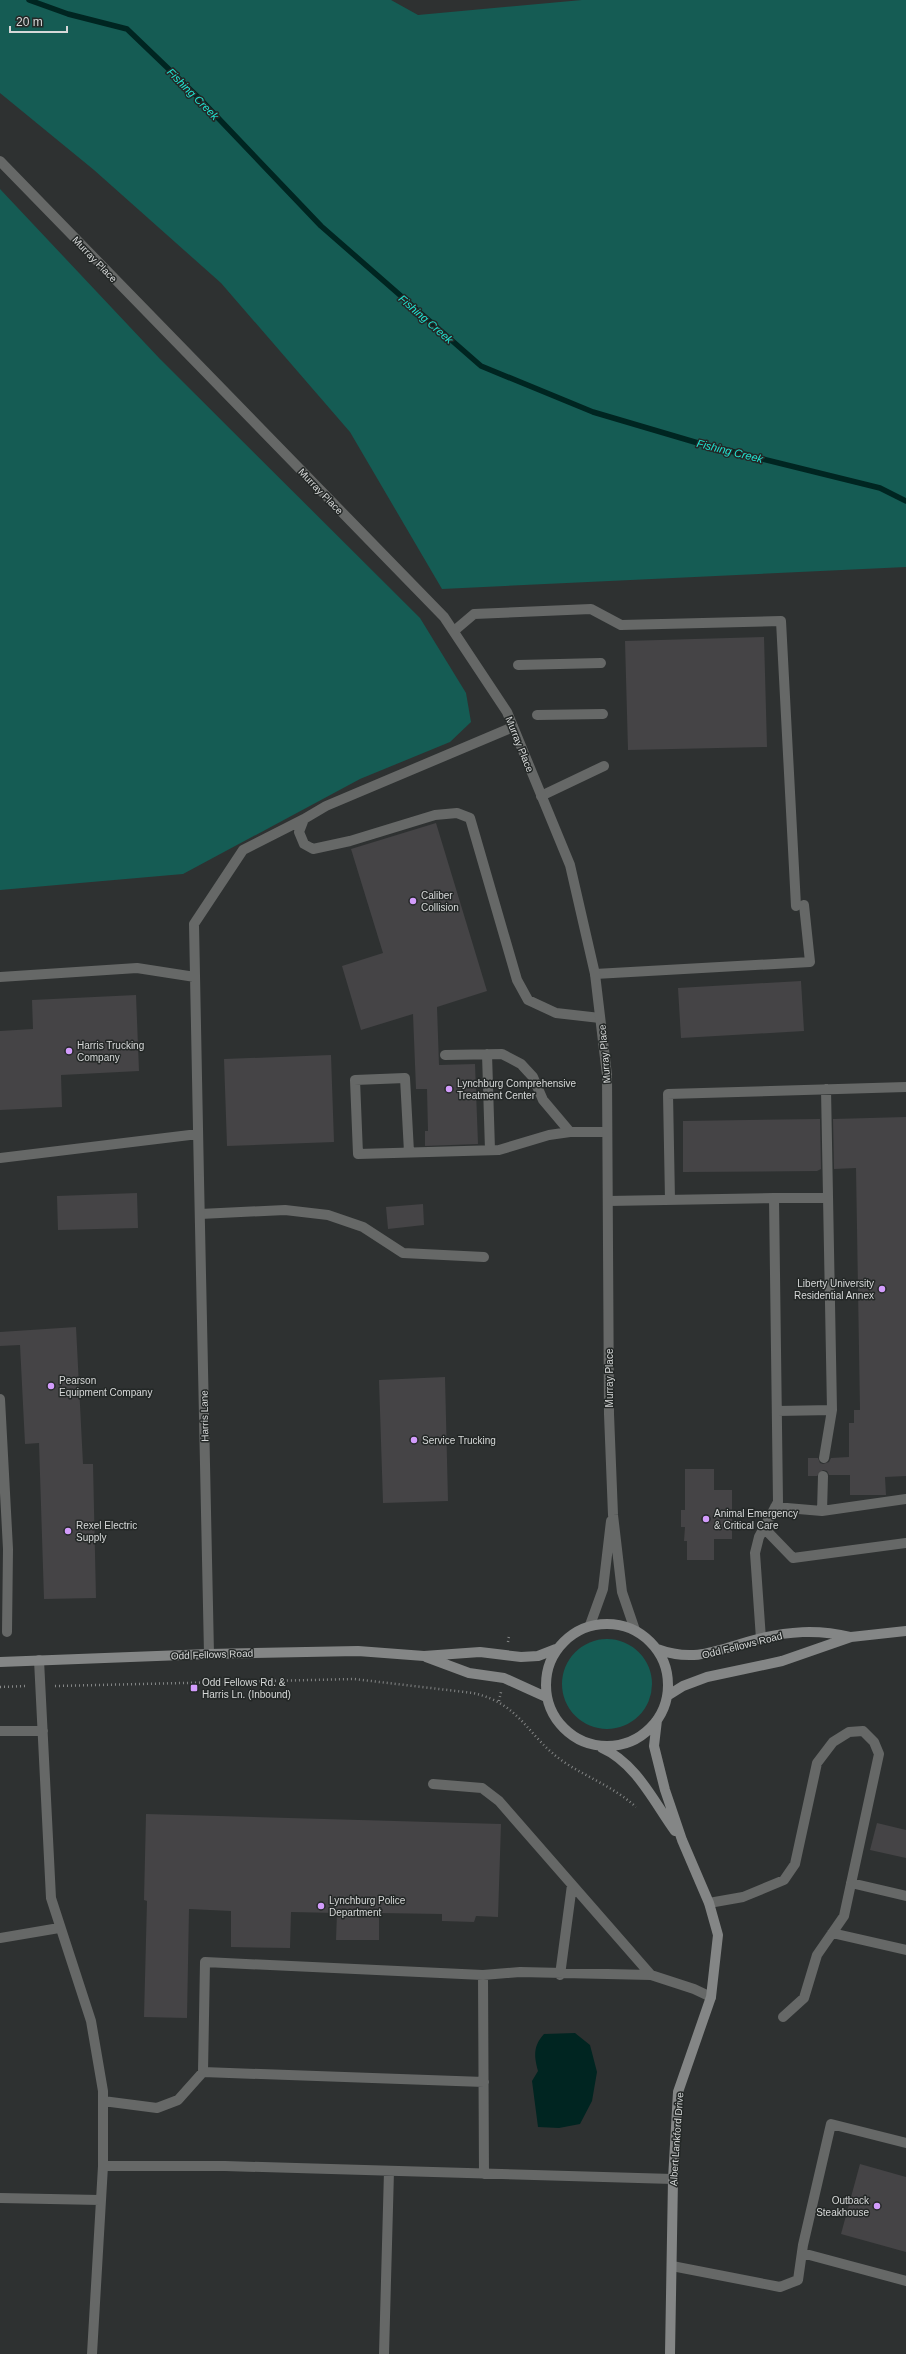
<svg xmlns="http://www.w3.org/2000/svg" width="906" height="2354" font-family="Helvetica,sans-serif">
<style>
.green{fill:#155c54}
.water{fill:#002521}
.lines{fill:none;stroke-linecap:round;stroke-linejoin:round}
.stream{stroke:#002521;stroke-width:5.5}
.building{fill:#454446}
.path{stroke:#858787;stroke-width:2.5;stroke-dasharray:1 3;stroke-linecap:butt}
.lane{stroke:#666867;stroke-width:10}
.street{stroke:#666867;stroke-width:10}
.secondary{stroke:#848686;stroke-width:10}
.poi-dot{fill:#d39cfc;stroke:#242827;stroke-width:1.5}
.labels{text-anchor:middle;stroke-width:3;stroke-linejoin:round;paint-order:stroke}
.street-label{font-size:10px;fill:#d6d8d8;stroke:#242827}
.poi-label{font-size:10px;fill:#d6d8d8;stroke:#242827;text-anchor:start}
.water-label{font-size:11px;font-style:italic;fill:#1fe5d2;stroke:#242827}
</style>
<rect width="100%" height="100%" fill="#2e3131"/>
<!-- green -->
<path class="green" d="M 0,0 L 391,0 L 418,15 L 582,0 L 906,0 L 906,567 L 442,589 L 350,432 L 221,283 L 94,170 L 0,93 Z
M 0,189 L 160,359 L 420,618 L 466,693 L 471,722 L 450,742 L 360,779 L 183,874 L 0,890 Z
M562 1684a45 45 0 1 1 90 0a45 45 0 1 1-90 0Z"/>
<!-- water -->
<path class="water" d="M 575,2033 L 590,2045 L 597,2072 L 592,2101 L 580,2124 L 559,2128 L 538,2127 L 532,2081 L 538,2071 C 534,2056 533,2046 544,2034 Z"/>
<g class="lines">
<!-- stream -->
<path class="stream" d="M 29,0 L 68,14 L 127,29 L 200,99 L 321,226 L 481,366 L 593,412 L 698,443 L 880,488 L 906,501"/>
</g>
<!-- building -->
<path class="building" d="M 764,637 L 767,747 L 628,750 L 625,641 Z
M 436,823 L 487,991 L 437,1007 L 439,1065 L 475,1064 L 478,1144 L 425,1146 L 425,1131 L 428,1131 L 427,1089 L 416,1089 L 413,1014 L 361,1030 L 342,966 L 383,953 L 351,849 Z
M 801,981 L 804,1031 L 681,1038 L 678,988 Z
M 136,995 L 139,1071 L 61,1075 L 62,1107 L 0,1110 L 0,1031 L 33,1029 L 32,1000 Z
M 331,1055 L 334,1142 L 227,1146 L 224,1059 Z
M 906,1117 L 906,1476 L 885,1477 L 886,1495 L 850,1495 L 850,1475 L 829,1475 L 827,1471 L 823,1470 L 817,1476 L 808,1476 L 808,1458 L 818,1458 L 820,1463 L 823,1464 L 829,1462 L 831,1458 L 849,1457 L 849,1423 L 854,1423 L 854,1410 L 860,1410 L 856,1168 L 834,1169 L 833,1119 Z
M 820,1119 L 821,1169 L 817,1171 L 683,1172 L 683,1121 Z
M 137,1193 L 138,1228 L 58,1230 L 57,1196 Z
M 423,1204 L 424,1225 L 388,1229 L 386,1207 Z
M 76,1327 L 83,1464 L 93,1464 L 96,1598 L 44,1599 L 39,1443 L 25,1444 L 20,1345 L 0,1346 L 0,1332 Z
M 445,1377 L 448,1501 L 383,1503 L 379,1380 Z
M 685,1469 L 714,1469 L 714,1490 L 732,1490 L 732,1539 L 714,1539 L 714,1560 L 687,1560 L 687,1541 L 684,1541 L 685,1527 L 681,1527 L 681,1510 L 685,1510 Z
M 146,1814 L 501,1824 L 498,1917 L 476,1916 L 474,1922 L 442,1921 L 442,1914 L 379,1913 L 379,1940 L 336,1940 L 337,1913 L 291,1912 L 290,1948 L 231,1947 L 231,1911 L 189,1909 L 187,2018 L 144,2017 L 147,1901 L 144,1900 Z
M 877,1823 L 906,1830 L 906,1858 L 870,1850 Z
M 860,2164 L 906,2177 L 906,2252 L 841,2234 Z"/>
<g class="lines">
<!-- path -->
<path class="path" d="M 508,1642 L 509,1636
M 55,1686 L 354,1679 L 473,1693 C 522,1704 527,1737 564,1762 C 588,1778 614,1787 636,1807
M 0,1687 L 26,1686
M 499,1701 L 501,1692"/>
<!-- lane -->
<path class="lane" d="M 454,631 L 474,614 L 591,609 L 621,625 L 781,621 L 796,906
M 518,665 L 601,663
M 537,715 L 603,714
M 513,727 L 326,806 L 304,819 L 299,832 L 304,844 L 313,849 L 350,841 L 435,815 L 457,813 L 470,818 L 517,980 L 528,1000 L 556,1013 L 600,1018
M 541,796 L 604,766
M 595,974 L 810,962 L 804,905
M 0,977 L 137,968 L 195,977
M 487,1054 L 490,1150
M 445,1055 L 502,1054 L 521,1064 L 533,1077 L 543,1100 L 570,1132
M 409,1152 L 405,1078 L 355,1080 L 358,1154 L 499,1150 L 549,1135 L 570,1132 L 607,1132
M 0,1158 L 198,1134
M 199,1179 L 194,924 L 243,850 L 304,819
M 774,1198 L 828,1198
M 670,1200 L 668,1094 L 906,1087
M 608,1201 L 774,1198 L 778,1502 L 759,1537 L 755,1553 L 761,1639
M 200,1214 L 285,1210 L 328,1215 L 363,1227 L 403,1253 L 484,1257
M 0,1399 L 8,1549 L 7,1632
M 777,1411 L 832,1410
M 824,1458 L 832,1410 L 826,1089
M 775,1507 L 822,1511 L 906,1499
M 822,1511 L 823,1476
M 764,1528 L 793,1558 L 906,1543
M 39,1660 L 51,1898 L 91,2021 L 103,2091 L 103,2166 L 92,2354
M 0,1731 L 43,1731
M 433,1784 L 482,1788 L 499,1801 L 651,1975
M 851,1883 L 906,1896
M 709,1903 L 743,1897 L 784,1880 L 795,1864 L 817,1763 L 833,1742 L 849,1732 L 863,1731 L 874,1742 L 879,1754 L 844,1916 L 817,1955 L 804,1998 L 783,2017
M 832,1933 L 906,1950
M 0,1938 L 59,1928
M 483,1975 L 484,2174
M 560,1975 L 572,1885
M 484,2082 L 203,2072 L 205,1962 L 483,1975 L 520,1972 L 651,1975 L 694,1989 L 711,1997
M 103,2101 L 157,2108 L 178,2100 L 203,2072
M 103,2166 L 225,2166 L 673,2179
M 0,2198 L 100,2200
M 802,2253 L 906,2281
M 672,2266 L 780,2287 L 798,2280 L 803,2245 L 831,2124 L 906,2143
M 384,2354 L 389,2171"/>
<!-- street -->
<path class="street" d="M 0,161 L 444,617 L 507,712 L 570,865 L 595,974 L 607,1075 L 609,1414 L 613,1515 L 622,1592 L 635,1630
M 199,1179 L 209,1654
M 590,1625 L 603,1589 L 611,1521"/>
<!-- secondary -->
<path class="secondary" d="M546 1685a61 61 0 1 1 122 0a61 61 0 1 1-122 0Z
M 657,1649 C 695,1663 718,1650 754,1640 C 788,1631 817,1629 851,1637
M 426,1657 L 469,1673 L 504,1678 L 546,1697
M 0,1662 L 209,1654 L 358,1651 L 424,1656 L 480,1652 L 521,1657 L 538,1656 L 556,1649
M 667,1696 L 683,1686 L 707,1677 L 782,1661 L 851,1637 L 906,1631
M 657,1720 L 654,1746 L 665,1790 L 682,1840 L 709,1903 L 718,1935 L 711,1997 L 678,2092 L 673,2179 L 670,2354
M 602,1748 C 636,1763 654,1802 675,1831"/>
</g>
<!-- markers -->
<g class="poi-dot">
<circle cx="413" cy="901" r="4"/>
<circle cx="69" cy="1051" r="4"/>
<circle cx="449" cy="1089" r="4"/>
<circle cx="882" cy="1289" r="4"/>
<circle cx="51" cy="1386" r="4"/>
<circle cx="414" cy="1440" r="4"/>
<circle cx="706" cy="1519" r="4"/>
<circle cx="68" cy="1531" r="4"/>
<rect x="190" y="1684" width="8" height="8" rx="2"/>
<circle cx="321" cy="1906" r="4"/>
<circle cx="877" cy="2206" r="4"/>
</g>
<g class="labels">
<!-- street labels -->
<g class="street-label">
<text transform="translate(95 259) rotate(46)" y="4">Murray Place</text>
<text transform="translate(321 491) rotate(46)" y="4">Murray Place</text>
<text transform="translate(520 744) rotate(68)" y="4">Murray Place</text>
<text transform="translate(604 1054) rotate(-95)" y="4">Murray Place</text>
<text transform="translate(609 1378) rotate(-90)" y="4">Murray Place</text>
<text transform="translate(204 1416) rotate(-91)" y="4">Harris Lane</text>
<text transform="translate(742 1645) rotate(-14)" y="4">Odd Fellows Road</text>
<text transform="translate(212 1654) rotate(-2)" y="4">Odd Fellows Road</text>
<text transform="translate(676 2139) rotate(-86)" y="4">Albert Lankford Drive</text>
</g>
<!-- poi labels -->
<g class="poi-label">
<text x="421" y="899">Caliber<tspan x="421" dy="12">Collision</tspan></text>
<text x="77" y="1049">Harris Trucking<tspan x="77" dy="12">Company</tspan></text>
<text x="457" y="1087">Lynchburg Comprehensive<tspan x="457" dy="12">Treatment Center</tspan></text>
<text x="874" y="1287" text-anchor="end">Liberty University<tspan x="874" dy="12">Residential Annex</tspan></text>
<text x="59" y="1384">Pearson<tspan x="59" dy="12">Equipment Company</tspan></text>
<text x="422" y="1444">Service Trucking</text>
<text x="714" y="1517">Animal Emergency<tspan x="714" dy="12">&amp; Critical Care</tspan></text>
<text x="76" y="1529">Rexel Electric<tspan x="76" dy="12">Supply</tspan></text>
<text x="202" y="1686">Odd Fellows Rd. &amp;<tspan x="202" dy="12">Harris Ln. (Inbound)</tspan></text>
<text x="329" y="1904">Lynchburg Police<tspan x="329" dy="12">Department</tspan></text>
<text x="869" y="2204" text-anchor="end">Outback<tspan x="869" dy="12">Steakhouse</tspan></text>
</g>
<!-- water labels -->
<g class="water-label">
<text transform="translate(193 94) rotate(45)" y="4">Fishing Creek</text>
<text transform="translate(426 319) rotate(41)" y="4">Fishing Creek</text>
<text transform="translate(730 451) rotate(14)" y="4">Fishing Creek</text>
</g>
</g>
<!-- scale -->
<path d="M10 26v6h57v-6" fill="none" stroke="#d6d8d8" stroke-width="2"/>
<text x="16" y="26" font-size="12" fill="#d6d8d8" stroke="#242827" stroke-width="3" paint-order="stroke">20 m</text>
</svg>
